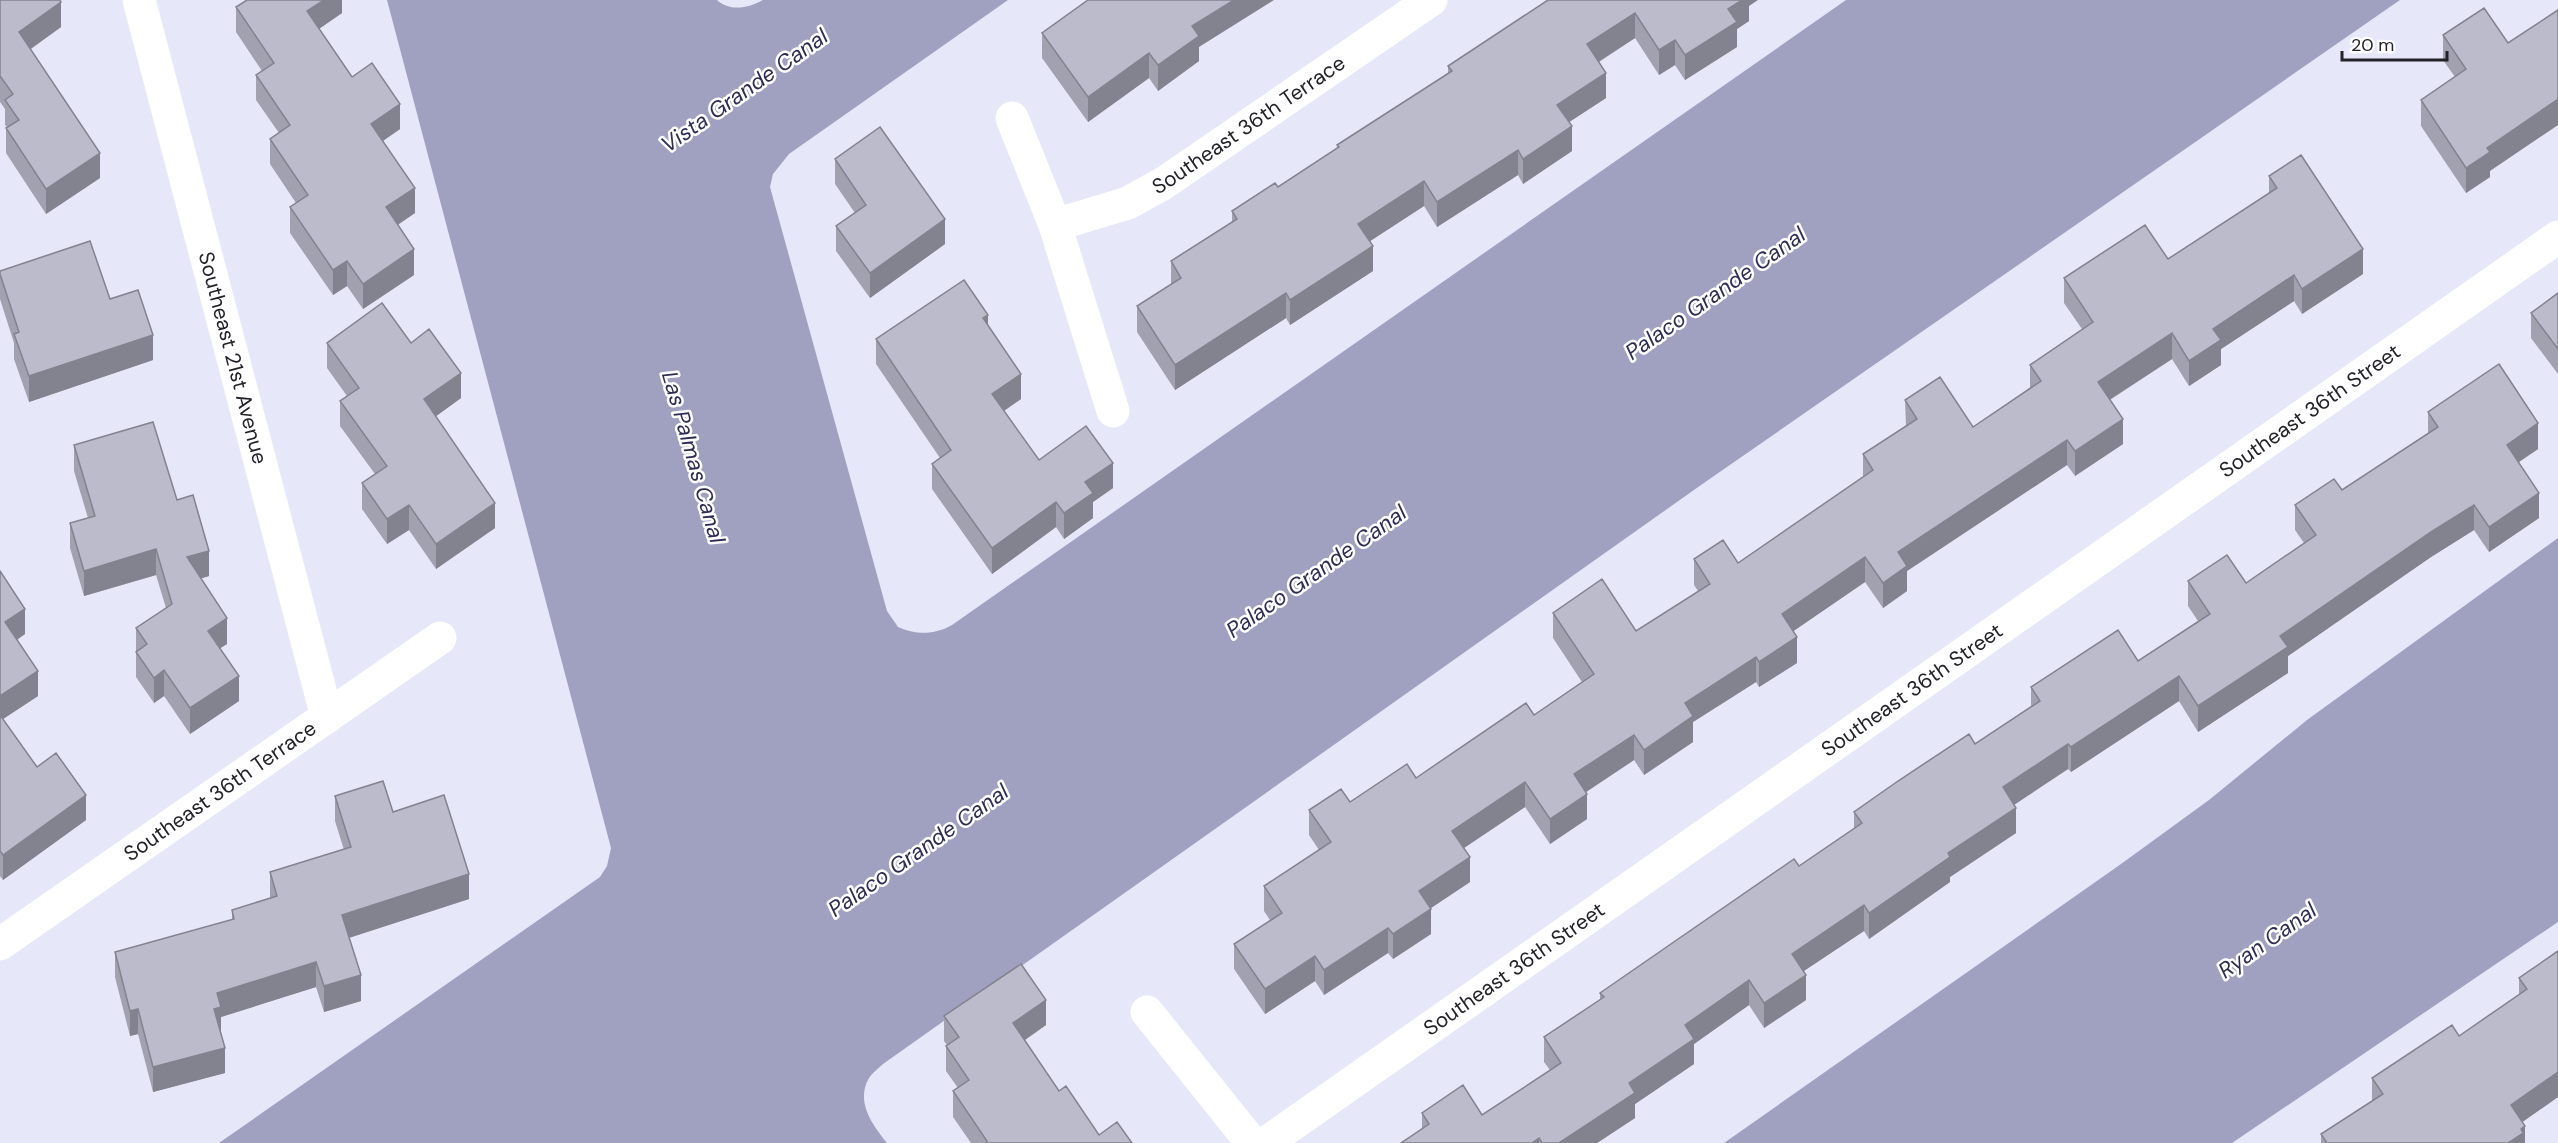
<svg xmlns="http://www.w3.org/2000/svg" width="2558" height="1143" font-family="'DM Sans',sans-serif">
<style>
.water{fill:#a0a1c0}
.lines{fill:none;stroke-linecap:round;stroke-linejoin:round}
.street{stroke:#fff;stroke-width:33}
.wall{fill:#a1a1af}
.shaded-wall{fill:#83838f}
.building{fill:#bbc;stroke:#83838f;stroke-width:1.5}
.labels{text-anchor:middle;stroke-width:5;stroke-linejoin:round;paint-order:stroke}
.street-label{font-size:21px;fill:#222229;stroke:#fff}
.water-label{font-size:22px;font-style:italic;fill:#2e2c56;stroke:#fff}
</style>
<rect width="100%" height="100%" fill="#e6e7f9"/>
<!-- water -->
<path class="water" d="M 387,0 L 717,0 C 730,12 749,8 763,0 L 1008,0 L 789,154 L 773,174 L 770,187 L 887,611 L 898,627 C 915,635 935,635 952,625 L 1846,0 L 2400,0 L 1701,485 L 883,1064 C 879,1068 872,1073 869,1078 C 855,1102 873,1125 887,1143 L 219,1143 L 600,877 L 607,866 L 611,848 Z
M 2558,538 L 2558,922 L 2232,1143 L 1724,1143 L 2121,864 L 2209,800 L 2307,720 Z"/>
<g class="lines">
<!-- street -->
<g class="street">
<path id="s1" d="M 139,0 L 327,717"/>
<path d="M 1012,118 L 1055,225 L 1113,411"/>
<path id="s2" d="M 1055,225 L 1128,203 L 1164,183 L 1431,0"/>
<path id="s3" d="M 0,944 L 440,638"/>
<path d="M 1147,1012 L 1252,1143"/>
<path id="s4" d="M 1266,1143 L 2558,237"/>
</g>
</g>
<!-- wall -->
<path class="wall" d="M 0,0 L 61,27 L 31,49 L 100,178 L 46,214 L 6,153 L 6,128 L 7,127 L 5,125 L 5,109 L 0,102 Z
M 342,0 L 342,13 L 319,29 L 352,77 L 400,129 L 383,141 L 415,213 L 398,225 L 414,275 L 363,309 L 347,286 L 333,295 L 290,233 L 290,207 L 296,203 L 270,164 L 270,139 L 279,133 L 256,100 L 256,75 L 262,71 L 236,32 L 236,7 Z
M 1548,0 L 1749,6 L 1749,21 L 1737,29 L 1737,47 L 1685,80 L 1675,65 L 1659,75 L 1635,38 L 1599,62 L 1606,98 L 1569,122 L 1572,151 L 1523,184 L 1518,175 L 1437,227 L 1424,206 L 1370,241 L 1373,271 L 1290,325 L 1286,318 L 1175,390 L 1137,332 L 1137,306 L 1171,284 L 1171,261 L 1232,222 L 1232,211 L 1278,187 L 1337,148 L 1337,145 L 1448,73 L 1448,66 Z
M 2484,8 L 2490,177 L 2466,193 L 2421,126 L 2421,100 L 2455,77 L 2443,60 L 2443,35 Z
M 1042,33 L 1199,47 L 1199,61 L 1158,91 L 1149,78 L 1088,122 L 1042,58 Z
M 835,159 L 945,244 L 870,298 L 836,251 L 836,226 L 855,213 L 835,184 Z
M 2269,176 L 2363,274 L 2302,314 L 2294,301 L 2221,349 L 2221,365 L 2189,386 L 2172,359 L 2110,400 L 2123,444 L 2075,476 L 2067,465 L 1907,571 L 1907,591 L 1883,608 L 1865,582 L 1793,631 L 1797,663 L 1759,687 L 1756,682 L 1693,722 L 1693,742 L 1644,775 L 1634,760 L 1586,792 L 1587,819 L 1550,844 L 1525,807 L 1464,848 L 1470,882 L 1431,908 L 1431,934 L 1393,959 L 1388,953 L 1324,995 L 1315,981 L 1265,1014 L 1234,969 L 1234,944 L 1270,920 L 1264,911 L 1264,886 L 1319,850 L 1309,835 L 1309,810 L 1350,802 L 1416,778 L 1534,715 L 1582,682 L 1553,638 L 1553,613 L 1636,631 L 1698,591 L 1694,585 L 1694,559 L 1738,563 L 1863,477 L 1863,454 L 1906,426 L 1905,400 L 1973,427 L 2030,388 L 2030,365 L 2082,329 L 2064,303 L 2064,278 L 2168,259 L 2269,193 Z
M 0,271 L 110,299 L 153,360 L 29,402 L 14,359 L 14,343 L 0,299 Z
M 2558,293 L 2558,374 L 2531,338 L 2531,313 Z
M 988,325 L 1021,399 L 1004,411 L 1039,460 L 1113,488 L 1093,502 L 1093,518 L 1064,539 L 1056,527 L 992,574 L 932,489 L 932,464 L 940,458 L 876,364 L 876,339 Z
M 327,343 L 411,343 L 461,398 L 436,416 L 495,528 L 436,569 L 409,530 L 387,544 L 362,509 L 362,483 L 375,474 L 340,426 L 340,401 L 347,396 L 327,368 Z
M 2428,412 L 2538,449 L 2519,462 L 2539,518 L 2489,552 L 2474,530 L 2431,557 L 2288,656 L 2288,673 L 2198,732 L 2179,701 L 2071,772 L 2068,769 L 2014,805 L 2016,833 L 1950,877 L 1950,882 L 1869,939 L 1864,931 L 1803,971 L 1806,1000 L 1764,1028 L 1749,1005 L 1694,1044 L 1694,1064 L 1635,1104 L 1635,1118 L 1597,1143 L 1401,1143 L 1422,1129 L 1422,1113 L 1482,1115 L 1550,1070 L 1544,1062 L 1544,1037 L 1600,1000 L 1600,993 L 1799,866 L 1854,829 L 1854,812 L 1975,744 L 2031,706 L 2031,687 L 2138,661 L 2198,621 L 2188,606 L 2188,581 L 2246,583 L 2304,543 L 2295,530 L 2295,505 L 2342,490 L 2428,433 Z
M 74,445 L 177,500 L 209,576 L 201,578 L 227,644 L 220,648 L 239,701 L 190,734 L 164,696 L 154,703 L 136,677 L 136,628 L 166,608 L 156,575 L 84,596 L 70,548 L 70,523 L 88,518 L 74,471 Z
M 0,571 L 25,634 L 17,640 L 38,696 L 3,719 L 37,767 L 86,820 L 3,880 L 0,876 Z
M 335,796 L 393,812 L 469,899 L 349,938 L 361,1001 L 324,1012 L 316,987 L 221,1017 L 221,1032 L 225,1073 L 153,1092 L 138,1034 L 130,1036 L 115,977 L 115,952 L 232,920 L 232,910 L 270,899 L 270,872 L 344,850 L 335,821 Z
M 2558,951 L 2558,1097 L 2522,1122 L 2525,1143 L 2321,1143 L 2321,1134 L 2372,1101 L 2372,1078 L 2459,1036 L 2519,995 L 2519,978 Z
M 944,1016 L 1046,1025 L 1025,1040 L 1059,1091 L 1099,1135 L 1132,1143 L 971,1143 L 953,1117 L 953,1091 L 958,1088 L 946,1071 L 946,1046 L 947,1045 L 944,1041 Z"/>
<!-- shaded-wall -->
<path class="shaded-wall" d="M 324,0 L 342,0 L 342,13 L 307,37 L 307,11 Z
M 1234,0 L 1274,0 L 1199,47 L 1199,61 L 1158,91 L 1158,65 L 1192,26 Z
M 1742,0 L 1758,0 L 1749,6 L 1749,21 L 1737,29 L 1737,47 L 1685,80 L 1685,55 L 1728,9 Z
M 61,2 L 61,27 L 19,57 L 19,32 Z
M 1635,13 L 1635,38 L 1587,69 L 1587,44 Z
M 1675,40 L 1675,65 L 1659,75 L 1659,50 Z
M 1149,53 L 1149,78 L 1088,122 L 1088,97 Z
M 1606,73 L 1606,98 L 1557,130 L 1557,105 Z
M 2558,99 L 2558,125 L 2490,171 L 2490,177 L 2466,193 L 2466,168 L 2487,148 Z
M 400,104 L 400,129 L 371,149 L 371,124 Z
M 1572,126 L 1572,151 L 1523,184 L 1523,159 Z
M 1518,150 L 1518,175 L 1437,227 L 1437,202 Z
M 100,153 L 100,178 L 46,214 L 46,189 Z
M 1424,181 L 1424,206 L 1358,249 L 1358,224 Z
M 415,188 L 415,213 L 386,232 L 386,207 Z
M 945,219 L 945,244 L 870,298 L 870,273 Z
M 1373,246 L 1373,271 L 1290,325 L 1290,300 Z
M 414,249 L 414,275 L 363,309 L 363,284 Z
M 2363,249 L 2363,274 L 2302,314 L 2302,289 Z
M 347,261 L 347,286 L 333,295 L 333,270 Z
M 2294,275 L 2294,301 L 2221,349 L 2221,365 L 2189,386 L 2189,361 L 2213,329 Z
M 1286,293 L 1286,318 L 1175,390 L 1175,365 Z
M 988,315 L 988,340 L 983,318 Z
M 2172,333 L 2172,359 L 2098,407 L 2098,382 Z
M 153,335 L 153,360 L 29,402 L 29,376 Z
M 461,373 L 461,398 L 424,425 L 424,399 Z
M 1021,374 L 1021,399 L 992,419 L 992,394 Z
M 2123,419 L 2123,444 L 2075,476 L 2075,451 Z
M 2538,423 L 2538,449 L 2507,470 L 2507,445 Z
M 2067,440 L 2067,465 L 1907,571 L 1907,591 L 1883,608 L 1883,583 L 1898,552 Z
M 1113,463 L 1113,488 L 1093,502 L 1093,518 L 1064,539 L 1064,513 L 1085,482 Z
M 2539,493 L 2539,518 L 2489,552 L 2489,527 Z
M 1056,502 L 1056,527 L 992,574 L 992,548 Z
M 495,503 L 495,528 L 436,569 L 436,544 Z
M 409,505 L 409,530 L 387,544 L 387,519 Z
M 2474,505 L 2474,530 L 2431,557 L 2288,656 L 2288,673 L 2198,732 L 2198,706 L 2280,636 L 2431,532 Z
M 156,549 L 156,575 L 84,596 L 84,571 Z
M 209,551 L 209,576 L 187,583 L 187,557 Z
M 1865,557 L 1865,582 L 1782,639 L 1782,614 Z
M 25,609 L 25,634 L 5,647 L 5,622 Z
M 227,618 L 227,644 L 208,656 L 208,631 Z
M 1797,637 L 1797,663 L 1759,687 L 1759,662 Z
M 1756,657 L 1756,682 L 1693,722 L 1693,742 L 1644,775 L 1644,750 L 1685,703 Z
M 164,670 L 164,696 L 154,703 L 154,678 Z
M 38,671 L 38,696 L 0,721 L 0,696 Z
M 239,676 L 239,701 L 190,734 L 190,708 Z
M 2179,676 L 2179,701 L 2071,772 L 2071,747 Z
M 1634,735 L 1634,760 L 1574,800 L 1574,774 Z
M 2068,744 L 2068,769 L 2003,812 L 2003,787 Z
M 1525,782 L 1525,807 L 1452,856 L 1452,831 Z
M 1587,794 L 1587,819 L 1550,844 L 1550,819 Z
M 86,795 L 86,820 L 3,880 L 3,855 Z
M 2016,808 L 2016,833 L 1950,877 L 1950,882 L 1869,939 L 1869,913 L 1948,853 Z
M 1470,857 L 1470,882 L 1419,916 L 1419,891 Z
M 469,874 L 469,899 L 342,940 L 342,915 Z
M 1864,905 L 1864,931 L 1792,979 L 1792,954 Z
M 1431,909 L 1431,934 L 1393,959 L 1393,934 Z
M 1388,928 L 1388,953 L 1324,995 L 1324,970 Z
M 1315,956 L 1315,981 L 1265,1014 L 1265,989 Z
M 316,962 L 316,987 L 221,1017 L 221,1032 L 214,1009 L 217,993 Z
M 361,975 L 361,1001 L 324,1012 L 324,986 Z
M 1806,975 L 1806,1000 L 1764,1028 L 1764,1003 Z
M 1749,980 L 1749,1005 L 1694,1044 L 1694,1064 L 1635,1104 L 1635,1118 L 1597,1143 L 1559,1143 L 1629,1083 L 1685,1025 Z
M 1046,1000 L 1046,1025 L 1013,1048 L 1013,1023 Z
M 138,1009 L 138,1034 L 130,1036 L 130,1011 Z
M 225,1048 L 225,1073 L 153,1092 L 153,1067 Z
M 2558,1072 L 2558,1097 L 2511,1130 L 2511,1105 Z
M 2525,1126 L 2525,1143 L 2508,1143 L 2521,1129 Z
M 1539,1138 L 1539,1143 L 1532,1143 Z"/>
<!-- building -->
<path class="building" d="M 0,0 L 60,0 L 61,2 L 19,32 L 100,153 L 46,189 L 6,128 L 19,120 L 5,100 L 13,94 L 0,76 Z
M 247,0 L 324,0 L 307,11 L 352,77 L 372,63 L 400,104 L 371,124 L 415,188 L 386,207 L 414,249 L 363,284 L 347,261 L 333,270 L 290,207 L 308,195 L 270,139 L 290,125 L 256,75 L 274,63 L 236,7 Z
M 1088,0 L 1234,0 L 1192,26 L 1199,36 L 1158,65 L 1149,53 L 1088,97 L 1042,33 Z
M 1548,0 L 1742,0 L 1728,9 L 1737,22 L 1685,55 L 1675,40 L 1659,50 L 1635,13 L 1587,44 L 1606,73 L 1557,105 L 1572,126 L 1523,159 L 1518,150 L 1437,202 L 1424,181 L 1358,224 L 1373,246 L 1290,300 L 1286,293 L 1175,365 L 1137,306 L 1181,278 L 1171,261 L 1237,219 L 1232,211 L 1275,183 L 1278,187 L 1339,147 L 1337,145 L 1452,71 L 1448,66 Z
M 2484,8 L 2508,43 L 2558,10 L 2558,99 L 2487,148 L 2490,152 L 2466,168 L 2421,100 L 2466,69 L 2443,35 Z
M 880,127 L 945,219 L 870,273 L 836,226 L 866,205 L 835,159 Z
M 2301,155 L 2363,249 L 2302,289 L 2294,275 L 2213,329 L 2221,340 L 2189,361 L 2172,333 L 2098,382 L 2123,419 L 2075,451 L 2067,440 L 1898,552 L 1907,566 L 1883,583 L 1865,557 L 1782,614 L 1797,637 L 1759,662 L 1756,657 L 1685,703 L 1693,716 L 1644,750 L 1634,735 L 1574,774 L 1587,794 L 1550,819 L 1525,782 L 1452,831 L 1470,857 L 1419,891 L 1431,909 L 1393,934 L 1388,928 L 1324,970 L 1315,956 L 1265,989 L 1234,944 L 1282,913 L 1264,886 L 1331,842 L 1309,810 L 1341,789 L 1350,802 L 1407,764 L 1416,778 L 1526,703 L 1534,715 L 1594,674 L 1553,613 L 1602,579 L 1636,631 L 1710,584 L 1694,559 L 1723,540 L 1738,563 L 1873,470 L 1863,454 L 1917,419 L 1905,400 L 1940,377 L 1973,427 L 2041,381 L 2030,365 L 2093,322 L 2064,278 L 2145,225 L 2168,259 L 2277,188 L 2269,176 Z
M 90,241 L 110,299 L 138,290 L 153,335 L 29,376 L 14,334 L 19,332 L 0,274 L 0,271 Z
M 964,280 L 988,315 L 983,318 L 1021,374 L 992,394 L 1039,460 L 1086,426 L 1113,463 L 1085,482 L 1093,493 L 1064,513 L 1056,502 L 992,548 L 932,464 L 951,450 L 876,339 Z
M 2558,293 L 2558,349 L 2531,313 Z
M 382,303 L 411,343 L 429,329 L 461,373 L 424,399 L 495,503 L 436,544 L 409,505 L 387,519 L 362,483 L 387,466 L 340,401 L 359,388 L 327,343 Z
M 2499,364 L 2538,423 L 2507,445 L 2539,493 L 2489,527 L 2474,505 L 2431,532 L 2280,636 L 2288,647 L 2198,706 L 2179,676 L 2071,747 L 2068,744 L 2003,787 L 2016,808 L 1948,853 L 1950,857 L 1869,913 L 1864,905 L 1792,954 L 1806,975 L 1764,1003 L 1749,980 L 1685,1025 L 1694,1039 L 1629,1083 L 1635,1093 L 1559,1143 L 1542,1143 L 1539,1138 L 1532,1143 L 1401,1143 L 1429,1124 L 1422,1113 L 1463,1085 L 1482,1115 L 1561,1063 L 1544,1037 L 1604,997 L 1600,993 L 1794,859 L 1799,866 L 1862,823 L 1854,812 L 1898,781 L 1969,734 L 1975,744 L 2040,701 L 2031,687 L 2118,630 L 2138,661 L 2210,614 L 2188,581 L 2227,555 L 2246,583 L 2316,535 L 2295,505 L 2334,479 L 2342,490 L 2438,427 L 2428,412 Z
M 153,422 L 177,500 L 193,495 L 209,551 L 187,557 L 227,618 L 208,631 L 239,676 L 190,708 L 164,670 L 154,678 L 136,652 L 147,644 L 136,628 L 172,604 L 156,549 L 84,571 L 70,523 L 95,516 L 74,445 Z
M 0,571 L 25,609 L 5,622 L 38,671 L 0,696 Z
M 0,715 L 37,767 L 56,753 L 86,795 L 3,855 L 0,851 Z
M 383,781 L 393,812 L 444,795 L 469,874 L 342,915 L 361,975 L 324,986 L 316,962 L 217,993 L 221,1007 L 214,1009 L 225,1048 L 153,1067 L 138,1009 L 130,1011 L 115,952 L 234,919 L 232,910 L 277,896 L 270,872 L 351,847 L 335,796 Z
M 2558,951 L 2558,1072 L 2511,1105 L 2525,1126 L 2521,1129 L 2523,1133 L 2508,1143 L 2327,1143 L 2321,1134 L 2383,1094 L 2372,1078 L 2452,1025 L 2459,1036 L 2527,989 L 2519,978 Z
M 1021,964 L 1046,1000 L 1013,1023 L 1059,1091 L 1066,1086 L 1099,1135 L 1117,1122 L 1132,1143 L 986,1143 L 987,1141 L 953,1091 L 969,1080 L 946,1046 L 959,1037 L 944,1016 Z"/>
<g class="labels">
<!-- street labels -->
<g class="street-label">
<text dy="7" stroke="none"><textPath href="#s2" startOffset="220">Southeast 36th Terrace</textPath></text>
<text dy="7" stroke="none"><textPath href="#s1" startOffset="370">Southeast 21st Avenue</textPath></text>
<text dy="7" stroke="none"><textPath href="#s4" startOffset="1275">Southeast 36th Street</textPath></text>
<text dy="7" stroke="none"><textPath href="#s4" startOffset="789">Southeast 36th Street</textPath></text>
<text dy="7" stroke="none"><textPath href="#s3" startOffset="268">Southeast 36th Terrace</textPath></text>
<text dy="7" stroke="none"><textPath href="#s4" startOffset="303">Southeast 36th Street</textPath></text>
</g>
<!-- water labels -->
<g class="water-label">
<text transform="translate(744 90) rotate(-35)" y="8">Vista Grande Canal</text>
<text transform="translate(1715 293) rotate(-35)" y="8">Palaco Grande Canal</text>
<text transform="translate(694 457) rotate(74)" y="8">Las Palmas Canal</text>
<text transform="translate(1316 571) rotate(-35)" y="8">Palaco Grande Canal</text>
<text transform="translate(918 850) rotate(-35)" y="8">Palaco Grande Canal</text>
<text transform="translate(2267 940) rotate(-35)" y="8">Ryan Canal</text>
</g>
</g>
<!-- scale -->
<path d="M2342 51v9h105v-9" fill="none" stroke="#222229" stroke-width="3"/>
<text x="2351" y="51" font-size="18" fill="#222229" stroke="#ffffff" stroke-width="4.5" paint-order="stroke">20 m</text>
</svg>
